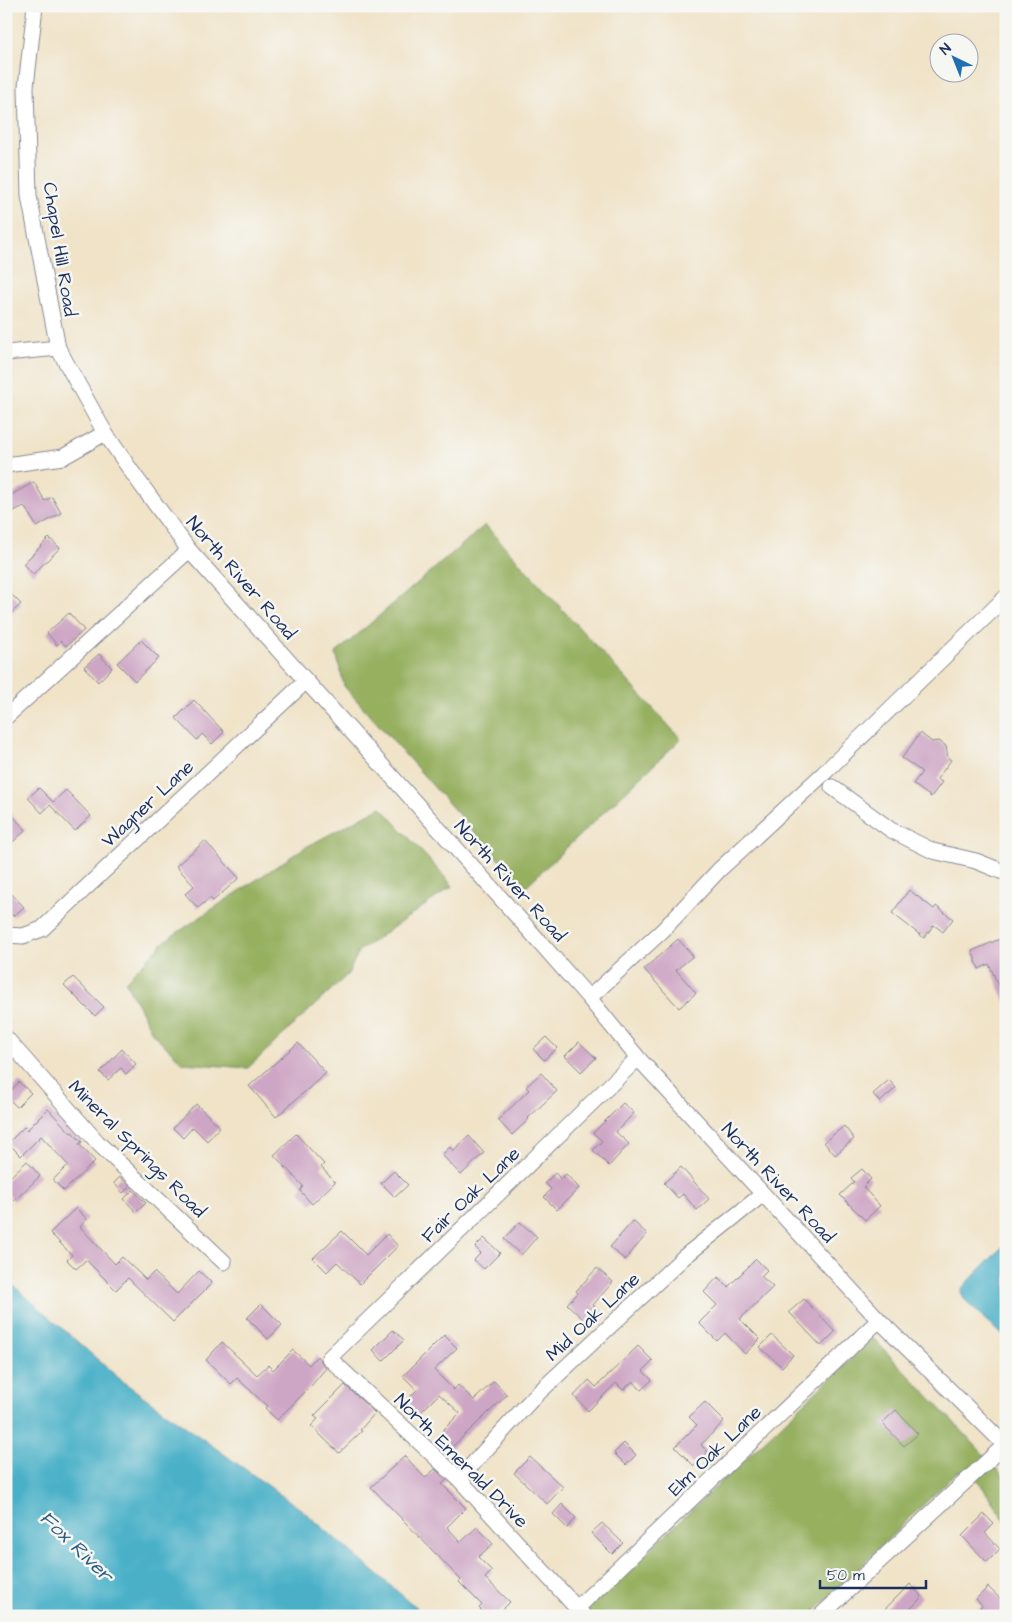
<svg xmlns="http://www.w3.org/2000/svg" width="1012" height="1622" font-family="'Architects Daughter',sans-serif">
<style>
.forest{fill:#96b061;stroke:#587060}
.water{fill:#48b0c8;stroke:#327093}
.building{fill:#cea6c5}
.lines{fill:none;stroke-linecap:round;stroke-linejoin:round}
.minor-casing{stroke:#868993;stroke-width:17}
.minor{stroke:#fff;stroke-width:15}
.labels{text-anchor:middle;stroke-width:5;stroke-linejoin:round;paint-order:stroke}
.street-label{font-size:19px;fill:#1b2f5e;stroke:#f6f6f2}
.water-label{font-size:20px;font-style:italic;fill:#2b5c83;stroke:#f6f6f2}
</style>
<rect width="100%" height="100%" fill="#f6f6f2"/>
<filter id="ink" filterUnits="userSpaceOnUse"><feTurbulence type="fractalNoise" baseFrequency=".02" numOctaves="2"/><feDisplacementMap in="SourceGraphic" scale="10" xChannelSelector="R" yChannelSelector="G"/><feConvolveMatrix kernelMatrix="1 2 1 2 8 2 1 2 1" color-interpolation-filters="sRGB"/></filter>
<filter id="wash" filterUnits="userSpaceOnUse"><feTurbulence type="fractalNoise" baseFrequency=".0096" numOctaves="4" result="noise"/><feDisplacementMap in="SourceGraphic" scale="20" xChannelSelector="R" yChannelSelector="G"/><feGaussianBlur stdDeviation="1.12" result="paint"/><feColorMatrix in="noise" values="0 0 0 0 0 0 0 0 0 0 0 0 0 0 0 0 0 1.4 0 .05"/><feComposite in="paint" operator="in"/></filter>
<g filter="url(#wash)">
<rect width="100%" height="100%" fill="#f0e3c8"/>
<!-- forest -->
<path class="forest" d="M 485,525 L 681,739 L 524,888 L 344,686 L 336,653 Z
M 381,807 L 453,886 L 359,951 L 348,974 L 248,1068 L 183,1063 L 153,1034 L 125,981 L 166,940 L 304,848 Z
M 873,1338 L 963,1432 L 1006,1479 L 1006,1522 L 979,1482 L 958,1471 L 810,1616 L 593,1616 L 587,1609 Z"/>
<!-- water -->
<path class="water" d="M 1006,1243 L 1006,1335 L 998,1332 L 964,1299 L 961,1293 L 963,1287 Z
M 6,1279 L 122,1381 L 302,1510 L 426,1616 L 6,1616 Z"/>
<g id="blocks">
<!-- building -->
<path class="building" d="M 34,482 L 45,501 L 52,497 L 61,513 L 37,527 L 24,506 L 6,515 L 6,498 Z
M 49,538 L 60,548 L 33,574 L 23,564 Z
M 6,589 L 21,604 L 6,618 Z
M 69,613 L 84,630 L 66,646 L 61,641 L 57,645 L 47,633 Z
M 141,640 L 159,658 L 135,681 L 117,663 Z
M 99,654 L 112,668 L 98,682 L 84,667 Z
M 194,700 L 224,732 L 212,744 L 202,734 L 197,740 L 176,718 Z
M 920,733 L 932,742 L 939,741 L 946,746 L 948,758 L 951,760 L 937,779 L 942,782 L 931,797 L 913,784 L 922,772 L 902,758 Z
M 39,788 L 53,802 L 66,790 L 91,816 L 75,831 L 50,805 L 42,813 L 28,798 Z
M 6,809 L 26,830 L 6,848 Z
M 205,841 L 239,878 L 213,901 L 210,898 L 198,908 L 185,894 L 194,886 L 176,866 Z
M 6,888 L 24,907 L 13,916 L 6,909 Z
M 909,890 L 934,909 L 936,906 L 953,919 L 943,932 L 934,925 L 924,938 L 892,913 Z
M 1002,938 L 1006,947 L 1006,1003 L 989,964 L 979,969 L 972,951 Z
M 678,939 L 693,956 L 676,970 L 696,993 L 679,1008 L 644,969 Z
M 73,977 L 104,1007 L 95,1016 L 64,985 Z
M 546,1037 L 557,1048 L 544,1060 L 533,1049 Z
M 579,1042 L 596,1058 L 581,1072 L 565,1056 Z
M 298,1043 L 326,1073 L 276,1117 L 249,1086 Z
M 122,1049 L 136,1064 L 126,1074 L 121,1068 L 108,1080 L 100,1072 Z
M 541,1073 L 557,1091 L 528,1118 L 529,1119 L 512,1135 L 498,1120 L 529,1090 L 526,1087 Z
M 889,1080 L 896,1088 L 880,1102 L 873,1094 Z
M 19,1082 L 31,1093 L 17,1107 L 6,1096 Z
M 623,1103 L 634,1113 L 616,1132 L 629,1144 L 609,1166 L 593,1150 L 602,1141 L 593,1133 Z
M 196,1104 L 220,1127 L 207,1141 L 193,1127 L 183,1138 L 173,1128 Z
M 48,1109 L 71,1133 L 72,1132 L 82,1142 L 79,1144 L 95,1161 L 64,1191 L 53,1180 L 68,1165 L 41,1136 L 21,1156 L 8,1143 L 24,1127 L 27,1130 Z
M 844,1126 L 854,1139 L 835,1155 L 824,1142 Z
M 296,1134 L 324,1164 L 321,1167 L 335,1182 L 312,1204 L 300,1191 L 303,1186 L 274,1155 Z
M 469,1136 L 484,1153 L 461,1175 L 442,1155 L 450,1147 L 453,1151 Z
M 27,1161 L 40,1176 L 14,1201 L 6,1192 L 6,1181 Z
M 681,1167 L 709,1199 L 697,1210 L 683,1194 L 678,1198 L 664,1183 Z
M 862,1169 L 871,1179 L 863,1187 L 880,1206 L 865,1220 L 840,1195 L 854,1182 L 851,1178 Z
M 394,1171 L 408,1185 L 395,1197 L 381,1183 Z
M 555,1173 L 561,1179 L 566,1174 L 579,1188 L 557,1210 L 544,1197 L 551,1189 L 545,1183 Z
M 120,1177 L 130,1186 L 123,1193 L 114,1183 Z
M 133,1190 L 146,1203 L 136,1212 L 124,1199 Z
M 76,1208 L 87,1219 L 80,1227 L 115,1264 L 122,1257 L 146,1280 L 154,1272 L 177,1294 L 199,1271 L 212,1283 L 173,1322 L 128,1278 L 116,1290 L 86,1260 L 76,1269 L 67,1260 L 72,1255 L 50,1233 Z
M 633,1221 L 647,1234 L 625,1260 L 610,1247 Z
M 520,1222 L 537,1237 L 521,1255 L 504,1239 Z
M 342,1231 L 366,1255 L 387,1234 L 398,1246 L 360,1284 L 337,1262 L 327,1272 L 313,1258 Z
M 484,1238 L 500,1253 L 484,1269 L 474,1260 L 481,1253 L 475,1247 Z
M 756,1259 L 767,1270 L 761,1276 L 773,1287 L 740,1319 L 760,1339 L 745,1354 L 725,1333 L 717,1341 L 699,1323 L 717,1305 L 704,1292 L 718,1277 L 728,1287 Z
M 597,1268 L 613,1282 L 593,1305 L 598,1309 L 586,1322 L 567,1304 L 578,1293 L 576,1291 Z
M 804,1299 L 835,1332 L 821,1346 L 789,1312 Z
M 261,1304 L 282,1325 L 268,1339 L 247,1318 Z
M 393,1330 L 404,1340 L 383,1361 L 373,1350 Z
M 444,1335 L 457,1348 L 434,1370 L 454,1390 L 458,1385 L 474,1400 L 494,1381 L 507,1395 L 451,1448 L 438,1435 L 460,1413 L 439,1394 L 418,1415 L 405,1402 L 417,1390 L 403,1376 Z
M 772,1335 L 793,1355 L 782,1367 L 760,1347 Z
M 222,1342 L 257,1375 L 268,1365 L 273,1370 L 293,1350 L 309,1365 L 317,1356 L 326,1368 L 311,1386 L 277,1420 L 265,1408 L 267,1406 L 237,1378 L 231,1384 L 206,1360 Z
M 638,1346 L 653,1361 L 643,1371 L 652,1380 L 641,1390 L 633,1381 L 623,1390 L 616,1383 L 588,1411 L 574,1396 L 589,1380 L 596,1387 Z
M 345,1385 L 375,1413 L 360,1430 L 362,1431 L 339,1453 L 311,1426 L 318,1419 L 314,1416 Z
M 705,1402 L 724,1421 L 701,1445 L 708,1452 L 694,1466 L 675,1447 L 697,1425 L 689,1417 Z
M 896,1410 L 918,1434 L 904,1446 L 882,1423 Z
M 624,1443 L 636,1455 L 626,1465 L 614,1453 Z
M 405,1456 L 425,1478 L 435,1469 L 447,1480 L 442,1484 L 466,1508 L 447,1527 L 461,1542 L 477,1527 L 493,1544 L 478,1557 L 492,1571 L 485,1578 L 510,1602 L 496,1616 L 487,1616 L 479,1608 L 482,1605 L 459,1582 L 461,1580 L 371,1487 Z
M 530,1457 L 563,1487 L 547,1504 L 514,1473 Z
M 562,1504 L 576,1518 L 567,1528 L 553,1514 Z
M 984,1514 L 994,1524 L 985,1533 L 1000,1549 L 987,1562 L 962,1536 Z
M 602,1523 L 623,1543 L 612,1554 L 591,1533 Z
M 910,1584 L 922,1597 L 903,1616 L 878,1616 Z
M 988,1587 L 1006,1604 L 1006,1607 L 997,1616 L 973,1616 L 982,1606 L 976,1599 Z"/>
</g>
</g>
<g filter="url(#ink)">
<use href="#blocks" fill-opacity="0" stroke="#868993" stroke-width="1"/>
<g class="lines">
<!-- minor casing -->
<g class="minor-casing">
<path id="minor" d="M 35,6 L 26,87 L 29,196 L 58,348 L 105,433 L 134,475 L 189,550 L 531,932 L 589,998 L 638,1058 L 879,1320 L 1006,1446
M 6,353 L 58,348
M 6,465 L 63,457 L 105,433
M 6,717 L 189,550
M 832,787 L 891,830 L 933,851 L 976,861 L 1006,873
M 6,935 L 23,936 L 42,929 L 306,681
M 589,998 L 663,930 L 719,870 L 823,774 L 1006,597
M 6,1038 L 99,1144 L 224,1262
M 459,1479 L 533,1398 L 684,1257 L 763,1194
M 577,1608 L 879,1320
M 584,1616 L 459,1479 L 329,1358 L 638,1058
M 820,1616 L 1006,1444"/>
</g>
<!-- minor -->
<use href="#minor" class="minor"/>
</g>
</g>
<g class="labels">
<!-- street labels -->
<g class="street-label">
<text transform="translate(61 249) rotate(81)" y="7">Chapel Hill Road</text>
<text transform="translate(242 577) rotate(49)" y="7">North River Road</text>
<text transform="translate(147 803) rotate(-43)" y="7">Wagner Lane</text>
<text transform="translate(511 880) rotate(48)" y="7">North River Road</text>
<text transform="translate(138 1148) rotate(45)" y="7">Mineral Springs Road</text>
<text transform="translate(779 1182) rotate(47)" y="7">North River Road</text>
<text transform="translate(470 1194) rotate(-44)" y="7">Fair Oak Lane</text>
<text transform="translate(592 1316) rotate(-43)" y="7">Mid Oak Lane</text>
<text transform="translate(714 1450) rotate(-44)" y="7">Elm Oak Lane</text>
<text transform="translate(462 1460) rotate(45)" y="7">North Emerald Drive</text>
</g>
<!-- water labels -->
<g class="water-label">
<text transform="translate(77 1546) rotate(44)" y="7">Fox River</text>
</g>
</g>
<!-- margin -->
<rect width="1012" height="1622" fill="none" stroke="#f6f6f2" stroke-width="25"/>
<!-- north arrow -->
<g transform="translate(954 58) rotate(317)"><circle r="24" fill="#f6f6f2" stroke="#9ea6b7"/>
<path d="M0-4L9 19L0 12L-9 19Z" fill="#1f6fb2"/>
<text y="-8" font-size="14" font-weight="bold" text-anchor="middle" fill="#1b2f5e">N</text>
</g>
<!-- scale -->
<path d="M820 1580v8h106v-8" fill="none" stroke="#1b2f5e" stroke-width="2.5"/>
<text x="827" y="1580" font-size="15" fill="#1b2f5e" stroke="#f6f6f2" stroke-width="4" paint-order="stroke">50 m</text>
</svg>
